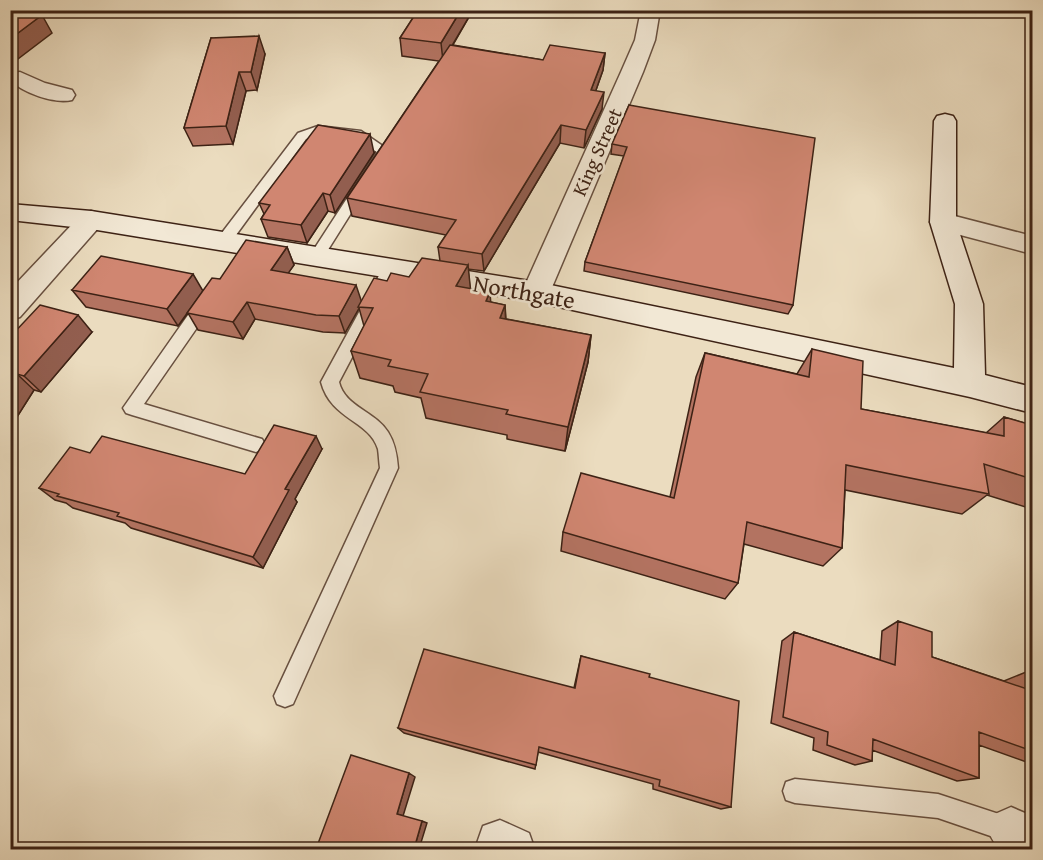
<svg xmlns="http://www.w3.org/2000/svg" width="1043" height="860" font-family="'Gentium Book Plus',serif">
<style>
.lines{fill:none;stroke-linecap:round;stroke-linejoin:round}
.lane-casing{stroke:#685040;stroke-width:3}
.street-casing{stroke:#685040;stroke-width:3}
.secondary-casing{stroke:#3d2215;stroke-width:3}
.lane{fill:#f2e8d5;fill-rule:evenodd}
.street{fill:#f2e8d5;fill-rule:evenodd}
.secondary{fill:#f2e8d5;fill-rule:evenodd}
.wall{fill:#b37361;stroke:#3d2215;stroke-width:1.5}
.shaded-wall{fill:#925e4f;stroke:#3d2215;stroke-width:1.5}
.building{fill:#d08671;stroke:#3d2215;stroke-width:1.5}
.labels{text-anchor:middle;stroke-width:5;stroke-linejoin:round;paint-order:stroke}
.far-street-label{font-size:20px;fill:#3d2215;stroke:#f2e8d5}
.street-label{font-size:24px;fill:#3d2215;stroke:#f2e8d5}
</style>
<rect width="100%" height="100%" fill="#ebdcbf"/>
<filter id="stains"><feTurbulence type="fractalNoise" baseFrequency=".00333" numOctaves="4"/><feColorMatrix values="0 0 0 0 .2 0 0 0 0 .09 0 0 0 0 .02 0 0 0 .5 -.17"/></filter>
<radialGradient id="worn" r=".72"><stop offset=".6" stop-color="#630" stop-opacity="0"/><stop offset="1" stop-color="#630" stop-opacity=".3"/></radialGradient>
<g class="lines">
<!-- lane casing -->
<g class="lane-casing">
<path id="lane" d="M 318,126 L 361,131 L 390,151 L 321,261 L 311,261 L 309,257 L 377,152 C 354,138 333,129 306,139 L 228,246 L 218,246 L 216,242 L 218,238 L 298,133 Z
M 390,265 L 395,266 L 398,270 L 339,382 C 345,407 375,411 388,432 C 395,443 397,455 398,468 L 293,704 L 285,707 L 277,704 L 274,696 L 380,468 C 379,462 379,455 378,449 C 369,420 331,420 321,382 L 382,270 L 385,266 Z
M 206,296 L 212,298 L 214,302 L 212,306 L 144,404 L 262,439 L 265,444 L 262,449 L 256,452 L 132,415 L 126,413 L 123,408 L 200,298 Z
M 795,779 L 938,794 L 1020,821 L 1024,830 L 1020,839 L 1011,843 L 938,818 L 795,803 L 786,800 L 783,791 L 786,782 Z"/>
</g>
<!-- street casing -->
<g class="street-casing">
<path id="street" d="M 641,10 L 660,10 L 655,40 L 643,72 L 550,292 L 546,299 L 536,302 L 526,299 L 522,292 L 621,72 L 635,40 Z
M 20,72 L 45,83 L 72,90 L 75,95 L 72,100 C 54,104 23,93 10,80 L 12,73 Z
M 91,211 L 100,214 L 104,220 L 100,226 L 20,317 L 10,320 L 10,290 L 82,214 Z
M 943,213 L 1032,236 L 1032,254 L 934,228 L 930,222 L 934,216 Z
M 1011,807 L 1032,816 L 1032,850 C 1006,850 999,857 988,830 L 995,814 Z
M 500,820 L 529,833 L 535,850 L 479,850 L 477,843 L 483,826 Z"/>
</g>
<!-- secondary casing -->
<g class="secondary-casing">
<path id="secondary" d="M 945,114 L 953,116 L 956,121 L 956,222 L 983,304 L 985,375 L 1032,387 L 1032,413 L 970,397 L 536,302 L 91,229 L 10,220 L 10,204 L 91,211 L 536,282 L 954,368 L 955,304 L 930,222 L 934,121 L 937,116 Z"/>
</g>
<!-- lane -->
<use href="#lane" class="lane"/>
<!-- street -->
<use href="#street" class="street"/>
<!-- secondary -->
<use href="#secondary" class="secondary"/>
</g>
<!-- wall -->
<path class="wall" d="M 418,10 L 473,10 L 453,45 L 543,60 L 605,53 L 603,70 L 596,90 L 602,109 L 584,148 L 560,143 L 484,271 L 468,269 L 470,288 L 490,302 L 505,305 L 506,319 L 591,335 L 588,362 L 565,451 L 507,439 L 507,435 L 426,418 L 421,398 L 395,392 L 393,386 L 360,378 L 351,351 L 364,326 L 359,308 L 345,333 L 323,332 L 255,319 L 243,339 L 198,330 L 188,313 L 178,326 L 86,307 L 72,290 L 203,291 L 220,279 L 287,247 L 294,265 L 288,273 L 361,302 L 387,281 L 409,277 L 440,261 L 438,247 L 446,235 L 352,216 L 347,198 L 439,61 L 402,56 L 400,38 Z
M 211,38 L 265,54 L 257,90 L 246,91 L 233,144 L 193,146 L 184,128 Z
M 629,105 L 793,305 L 788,314 L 584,271 L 585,262 L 624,156 L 611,154 L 612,144 Z
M 374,153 L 335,213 L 328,211 L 307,243 L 268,237 L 261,219 L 264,214 L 259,203 Z
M 92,332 L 41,392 L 34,390 L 10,428 L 10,337 Z
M 812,349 L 861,409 L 986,433 L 1004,417 L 1032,425 L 1032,509 L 987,495 L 962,514 L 845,490 L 842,548 L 823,566 L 744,544 L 738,583 L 725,599 L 561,551 L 563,532 L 670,497 L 696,377 L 705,353 L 797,374 Z
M 322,449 L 295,499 L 297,502 L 263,568 L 131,528 L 125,523 L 73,508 L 66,503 L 55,500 L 39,488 L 90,453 L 245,474 Z
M 898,621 L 932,657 L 1004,681 L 1026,672 L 1032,674 L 1032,764 L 979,745 L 979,778 L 957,781 L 872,750 L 872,761 L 855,765 L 813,750 L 814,738 L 771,723 L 782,641 L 794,632 L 880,660 L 882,631 Z
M 581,656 L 649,677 L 731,807 L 721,809 L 653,789 L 653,784 L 538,752 L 535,769 L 404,733 L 398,728 L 574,688 Z"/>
<!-- shaded-wall -->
<path class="shaded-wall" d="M 461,10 L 473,10 L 443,61 L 441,43 Z
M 42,15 L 52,33 L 10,65 L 10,39 Z
M 259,36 L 265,54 L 257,90 L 251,72 Z
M 605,53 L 603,70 L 590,107 L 591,90 Z
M 239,72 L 246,91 L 233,144 L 226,126 Z
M 604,92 L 602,109 L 584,148 L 586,130 Z
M 561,125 L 560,143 L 484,271 L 482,254 Z
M 370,134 L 374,153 L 335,213 L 330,195 Z
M 323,193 L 328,211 L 307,243 L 301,225 Z
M 287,247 L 294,265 L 278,288 L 271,270 Z
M 468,265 L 471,294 L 456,286 Z
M 193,274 L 203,291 L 178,326 L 167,309 Z
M 356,285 L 362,303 L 345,333 L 339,316 Z
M 490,292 L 492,320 L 486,301 Z
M 247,302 L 255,319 L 243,339 L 233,322 Z
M 505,305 L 506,332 L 500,318 Z
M 78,315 L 92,332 L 41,392 L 24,376 Z
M 591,335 L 588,362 L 565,451 L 568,427 Z
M 17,374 L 34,390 L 10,428 L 10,383 Z
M 316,436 L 322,449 L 295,499 L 297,502 L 263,568 L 253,557 L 285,489 Z
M 409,773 L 415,777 L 403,816 L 397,814 Z
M 422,821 L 427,823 L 419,849 L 414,849 Z"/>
<!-- building -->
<path class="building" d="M 418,10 L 461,10 L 441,43 L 400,38 Z
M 10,11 L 42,15 L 10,39 Z
M 259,36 L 251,72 L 239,72 L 226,126 L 184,128 L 211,38 Z
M 450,45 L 543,60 L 550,45 L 605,53 L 591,90 L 604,92 L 586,130 L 561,125 L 482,254 L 438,247 L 456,220 L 347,198 Z
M 629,105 L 815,138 L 793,305 L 585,262 L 627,147 L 612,144 Z
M 318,125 L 370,134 L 330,195 L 323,193 L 301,225 L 261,219 L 270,205 L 259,203 Z
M 246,240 L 287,247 L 271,270 L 356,285 L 339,316 L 316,315 L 247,302 L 233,322 L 187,313 L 212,278 L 220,279 Z
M 101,256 L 193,274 L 167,309 L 72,290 Z
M 422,258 L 468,265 L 456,286 L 490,292 L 486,301 L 505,305 L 500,318 L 591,335 L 568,427 L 506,414 L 508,410 L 420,392 L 428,374 L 388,366 L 391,360 L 351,351 L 373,308 L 358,307 L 374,278 L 387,281 L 391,273 L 409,277 Z
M 40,305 L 78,315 L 24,376 L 17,374 L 10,383 L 10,337 Z
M 812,349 L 863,361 L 861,409 L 1004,436 L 1004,417 L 1032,425 L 1032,479 L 984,464 L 989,494 L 846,465 L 842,548 L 747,522 L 738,583 L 563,532 L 581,473 L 674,498 L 705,353 L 809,377 Z
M 274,425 L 316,436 L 285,489 L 289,490 L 253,557 L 117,516 L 119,513 L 57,496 L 59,494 L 39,488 L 70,447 L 90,453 L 102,436 L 245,474 Z
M 898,621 L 932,632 L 932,657 L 1027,689 L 1026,672 L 1032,674 L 1032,751 L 979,732 L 979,778 L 873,739 L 872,761 L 827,745 L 828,732 L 783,717 L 794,632 L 895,665 Z
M 424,649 L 575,688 L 581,656 L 650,674 L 649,677 L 739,701 L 731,807 L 659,786 L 660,780 L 539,747 L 536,765 L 398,728 Z
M 351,755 L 409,773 L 397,814 L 422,821 L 414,849 L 316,849 Z"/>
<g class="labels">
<!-- far-street labels -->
<g class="far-street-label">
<text transform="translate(597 152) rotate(-66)" y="7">King Street</text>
</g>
<!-- street labels -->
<g class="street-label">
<text transform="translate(524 292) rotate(10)" y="8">Northgate</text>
</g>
</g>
<!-- margin -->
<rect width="1043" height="860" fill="none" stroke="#ebdcbf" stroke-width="36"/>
<rect x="12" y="12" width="1019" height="836" fill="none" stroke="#3d2215" stroke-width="3"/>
<rect x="18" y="18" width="1007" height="824" fill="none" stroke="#3d2215" stroke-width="1.5"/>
<rect width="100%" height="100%" filter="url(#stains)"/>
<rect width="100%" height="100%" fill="url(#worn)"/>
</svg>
